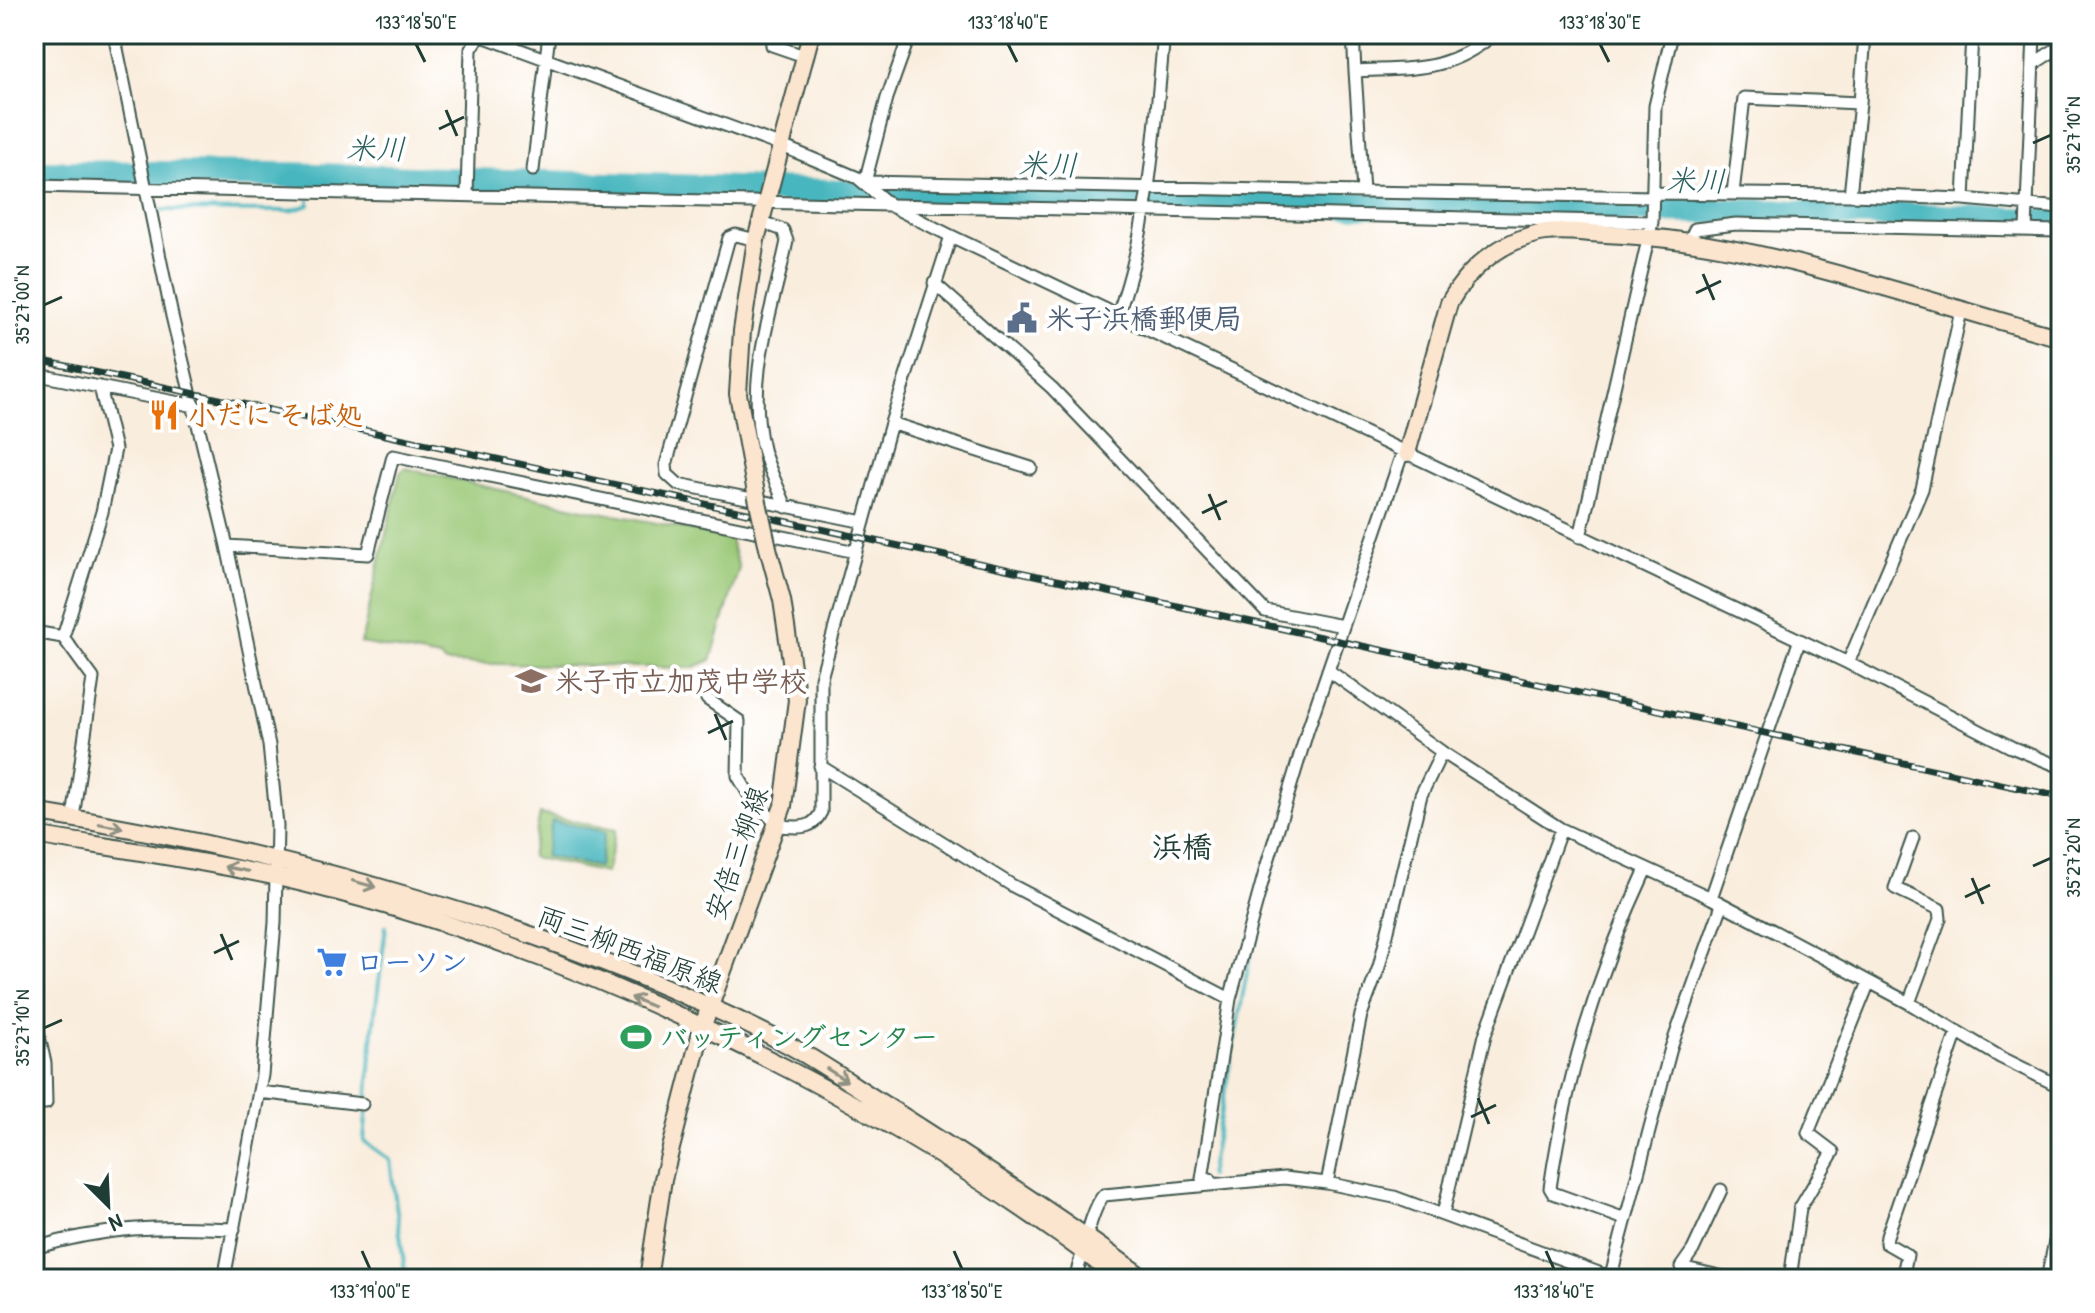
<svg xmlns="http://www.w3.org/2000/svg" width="2095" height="1313" font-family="'Patrick Hand','Klee One',sans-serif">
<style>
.green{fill:#9ac876;stroke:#5c8255;stroke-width:2}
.water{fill:#47b6be;stroke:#337a79;stroke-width:2}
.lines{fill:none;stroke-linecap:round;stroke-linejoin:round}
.stream{stroke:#47b6be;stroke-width:4}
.river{stroke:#47b6be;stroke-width:26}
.street-casing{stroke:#40574d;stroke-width:15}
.secondary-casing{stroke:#40574d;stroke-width:20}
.street{stroke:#fff;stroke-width:11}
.secondary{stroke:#fce5cf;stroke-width:16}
.rail-casing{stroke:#1f3d34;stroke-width:7}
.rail{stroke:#fff;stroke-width:4;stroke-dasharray:12;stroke-linecap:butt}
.secondary-bridge-casing{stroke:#40574d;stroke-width:20;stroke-linecap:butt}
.secondary-bridge{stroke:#fce5cf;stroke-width:16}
.oneway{stroke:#8e9182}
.ticks{fill:none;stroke:#1f3d34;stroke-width:3}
.labels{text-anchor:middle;stroke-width:8;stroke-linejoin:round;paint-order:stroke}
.service-label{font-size:28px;font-weight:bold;fill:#4e5e75;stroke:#fff;text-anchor:start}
.food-label{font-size:28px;font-weight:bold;fill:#c56008;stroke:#fff;text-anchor:start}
.education-label{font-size:28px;font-weight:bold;fill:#785e54;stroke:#fff;text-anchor:start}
.street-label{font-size:28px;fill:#1f3d34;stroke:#fff}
.shop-label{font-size:28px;font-weight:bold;fill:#366cbe;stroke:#fff;text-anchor:start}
.leisure-label{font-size:28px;font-weight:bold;fill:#27864d;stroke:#fff;text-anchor:start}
.water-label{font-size:30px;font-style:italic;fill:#2b615d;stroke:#fff}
.neighbourhood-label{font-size:30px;font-weight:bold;fill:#1f3d34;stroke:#fff}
.neatline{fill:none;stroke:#1f3d34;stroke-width:3}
.ticks-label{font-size:20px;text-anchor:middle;fill:#1f3d34}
</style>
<rect width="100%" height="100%" fill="#fff"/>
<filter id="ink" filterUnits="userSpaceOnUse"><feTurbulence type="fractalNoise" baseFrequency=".0125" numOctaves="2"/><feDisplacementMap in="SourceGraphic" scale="16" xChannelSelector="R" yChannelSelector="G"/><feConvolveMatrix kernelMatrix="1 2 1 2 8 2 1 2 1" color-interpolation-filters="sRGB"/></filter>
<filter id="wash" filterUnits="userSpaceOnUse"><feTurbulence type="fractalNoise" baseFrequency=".006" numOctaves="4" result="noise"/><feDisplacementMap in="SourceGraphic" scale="32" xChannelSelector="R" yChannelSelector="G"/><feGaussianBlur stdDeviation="1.8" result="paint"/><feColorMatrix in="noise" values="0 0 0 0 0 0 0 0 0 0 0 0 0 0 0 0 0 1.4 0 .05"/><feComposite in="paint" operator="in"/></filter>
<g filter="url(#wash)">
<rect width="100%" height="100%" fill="#f9eddd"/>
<!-- green -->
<path class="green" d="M 405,468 L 579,508 L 729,537 L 739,568 L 711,660 L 692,668 L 445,663 L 440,658 L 361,643 L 400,473 Z
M 540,814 L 616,830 L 606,873 L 531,857 Z"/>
<!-- water -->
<path class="water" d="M 552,821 L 605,832 L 599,867 L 545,856 Z"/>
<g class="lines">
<!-- stream -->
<path class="stream" d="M 161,210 L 290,211 L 309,205 L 309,200
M 386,926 L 373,1030 L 364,1141 L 390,1160 L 406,1279
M 1209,1176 L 1255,929"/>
<!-- river -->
<path class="river" d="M 34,173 L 286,175 L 1091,200 L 1874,214 L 2061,222"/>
</g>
</g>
<g filter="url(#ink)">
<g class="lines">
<!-- street casing -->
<g class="street-casing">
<path id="street" d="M 114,34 L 172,316 L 227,546 L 269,745 L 277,825 L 275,923 L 262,1075 L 224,1279
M 477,34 L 782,146 L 858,178 L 891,206 L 951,236 L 1848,663 L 2011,747 L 2061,767
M 771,34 L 772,45 L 804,56
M 910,34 L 887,98 L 865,182 L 1363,192 L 1355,71
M 1353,34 L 1355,71 C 1412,68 1448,73 1494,34
M 2033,64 L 2061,46
M 1860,103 L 1865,34
M 533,170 L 549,34
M 34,186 L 1652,222
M 1363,192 L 1654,197
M 1654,193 L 1850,195 L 1964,199 L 2061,208
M 1733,193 L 1744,98 L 1860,103 L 1850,195
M 467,194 L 471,49 L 481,34
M 1964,199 L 1972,34
M 762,222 L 783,230 L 787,241 C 773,310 745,376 763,449 C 768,468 779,488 786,507
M 2026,230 L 2034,34
M 756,240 L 736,235 L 729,238 L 666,465 L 667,474 L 678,484 L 864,522
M 1690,240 L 1695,229 L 1736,224 L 2061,231
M 934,283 L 1052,388 L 1265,611 L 1343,626
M 1117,317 C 1150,227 1155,129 1164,34
M 34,374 L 195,406
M 891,423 L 1031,468
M 1580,537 L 1652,222 L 1655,106 L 1672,34
M 227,546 L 368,554 L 393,456 L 856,552
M 34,632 L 63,637 L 93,678 L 73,818
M 63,637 L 102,512 L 115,449 L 100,387
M 1848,663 L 1922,489 L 1961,311
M 1328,670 L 1442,752 L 1561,829 L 1711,898 L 1909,1003 L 2000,1057 L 2061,1087
M 707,699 L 739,721 L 738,776 L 751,798 L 779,826 C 798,827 812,831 821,812 L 821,678 L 891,423 L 951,236
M 820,766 L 1013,886 L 1230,999
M 1711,898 L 1799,642
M 1909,1003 L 1940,919 L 1939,909 L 1895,888 L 1913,838
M 34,1015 L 45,1063 L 46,1103 L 34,1103
M 259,1092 L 362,1104
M 1210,1183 L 1210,1179 L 1202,1179 L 1230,999 L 1266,868 L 1307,732 L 1403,451
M 1327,1183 L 1361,1015 L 1379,967 L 1421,795 L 1442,752
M 1721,1190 L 1693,1250 L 1681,1267 L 1732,1279
M 1443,1214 L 1485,1035 L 1561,829
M 1625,1219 L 1553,1193 L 1550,1188 C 1566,1078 1599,969 1646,869
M 34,1248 C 106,1227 159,1225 234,1229
M 34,1254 L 36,1279
M 1075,1279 C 1082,1258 1091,1208 1104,1195 L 1284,1178 L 1327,1183 L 1394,1197 L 1615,1279
M 1610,1279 L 1671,1048 L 1722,905
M 1790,1279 L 1800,1208 L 1833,1152 L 1808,1133 L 1869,982
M 1902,1279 L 1907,1255 L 1886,1243 L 1887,1236 L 1957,1032
M 2047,1279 L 2061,1213"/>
</g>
<!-- secondary casing -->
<g class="secondary-casing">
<path id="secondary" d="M 1407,453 L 1449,303 C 1468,270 1495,246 1532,235 C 1554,228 1582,233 1605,234 C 1761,240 1911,298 2061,338
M 756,493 L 738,394 L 742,331 L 756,240 L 811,34
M 34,812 C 284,851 555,926 781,1041 C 822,1062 861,1091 901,1115 C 984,1168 1066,1221 1145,1279
M 34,835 C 114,848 194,859 273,876 C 569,943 879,1095 1120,1279
M 648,1279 L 663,1179 L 702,1028 L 783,806 L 797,700 L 782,600 L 768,548"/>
</g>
<!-- street -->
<use href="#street" class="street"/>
<!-- secondary -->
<use href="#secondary" class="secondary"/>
<!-- rail casing -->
<g class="rail-casing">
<path id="rail" d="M 34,359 L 2061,797"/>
</g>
<!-- rail -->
<use href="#rail" class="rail"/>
<!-- secondary-bridge casing -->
<g class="secondary-bridge-casing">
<path id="secondary-bridge" d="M 756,493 L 768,548"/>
</g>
<!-- secondary-bridge -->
<use href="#secondary-bridge" class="secondary-bridge"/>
</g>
<!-- one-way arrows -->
<defs><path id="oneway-shaft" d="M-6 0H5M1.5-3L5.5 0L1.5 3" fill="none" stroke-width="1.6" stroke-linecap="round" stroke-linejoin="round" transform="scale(2)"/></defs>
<g class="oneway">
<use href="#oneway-shaft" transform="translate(111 826) rotate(11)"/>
<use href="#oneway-shaft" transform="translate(236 869) rotate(-169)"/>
<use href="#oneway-shaft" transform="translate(364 884) rotate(16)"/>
<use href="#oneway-shaft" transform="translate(642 1002) rotate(-156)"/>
<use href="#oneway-shaft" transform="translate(837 1075) rotate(32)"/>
</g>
</g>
<!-- ticks -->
<path class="ticks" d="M 416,44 L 425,62M 1008,44 L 1017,62M 1600,44 L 1609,62M 446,110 L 457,136M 439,129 L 464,117M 2033,143 L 2051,135M 1703,274 L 1714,300M 1696,293 L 1721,281M 44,305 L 62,297M 1209,494 L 1220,520M 1202,513 L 1227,501M 715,714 L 726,740M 708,733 L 733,721M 2033,866 L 2051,858M 1972,878 L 1983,904M 1965,897 L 1990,885M 221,934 L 232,960M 214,953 L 239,941M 44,1028 L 62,1020M 1478,1098 L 1489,1124M 1471,1117 L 1496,1105M 362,1251 L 370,1269M 954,1251 L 962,1269M 1546,1251 L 1554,1269"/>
<!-- icons -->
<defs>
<g id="civic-bare" transform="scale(2.4)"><path d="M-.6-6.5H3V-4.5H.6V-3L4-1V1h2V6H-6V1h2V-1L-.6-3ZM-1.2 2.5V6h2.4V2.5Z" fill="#5c6f8a" stroke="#fff" stroke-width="2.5" paint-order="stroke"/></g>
<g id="restaurant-bare" transform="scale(2.4)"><path d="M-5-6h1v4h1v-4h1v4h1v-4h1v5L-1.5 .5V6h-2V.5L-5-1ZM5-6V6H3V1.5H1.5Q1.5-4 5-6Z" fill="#e8710a" stroke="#fff" stroke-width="2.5" paint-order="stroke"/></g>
<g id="school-bare" transform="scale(2.4)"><path d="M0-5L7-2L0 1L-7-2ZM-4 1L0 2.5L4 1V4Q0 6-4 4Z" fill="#8d6e63" stroke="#fff" stroke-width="2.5" paint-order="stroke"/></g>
<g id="supermarket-bare" transform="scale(2.4)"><path d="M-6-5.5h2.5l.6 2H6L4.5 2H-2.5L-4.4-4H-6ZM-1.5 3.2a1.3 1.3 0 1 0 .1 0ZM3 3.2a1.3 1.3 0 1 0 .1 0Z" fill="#3f7fe0" stroke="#fff" stroke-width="2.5" paint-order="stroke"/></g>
<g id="stadium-bare" transform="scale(2.4)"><path d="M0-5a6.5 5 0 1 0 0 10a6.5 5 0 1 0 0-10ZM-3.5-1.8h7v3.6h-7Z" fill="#2e9e5b" stroke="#fff" stroke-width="2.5" paint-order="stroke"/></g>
</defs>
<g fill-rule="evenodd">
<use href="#civic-bare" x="1022" y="318"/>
<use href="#restaurant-bare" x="164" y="415"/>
<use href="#school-bare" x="531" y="681"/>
<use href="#supermarket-bare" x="332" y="962"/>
<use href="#stadium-bare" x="636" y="1037"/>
</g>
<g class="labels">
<!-- service labels -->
<g class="service-label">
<text x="1046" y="328">米子浜橋郵便局</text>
</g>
<!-- food labels -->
<g class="food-label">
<text x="188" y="425">小だに そば処</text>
</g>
<!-- education labels -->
<g class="education-label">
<text x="555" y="691">米子市立加茂中学校</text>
</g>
<!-- street labels -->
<g class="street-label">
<text transform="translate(736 853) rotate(-71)" y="10">安倍三柳線</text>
<text transform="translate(630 949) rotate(21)" y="10">両三柳西福原線</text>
</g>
<!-- shop labels -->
<g class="shop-label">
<text x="356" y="972">ローソン</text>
</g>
<!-- leisure labels -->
<g class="leisure-label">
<text x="660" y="1047">バッティングセンター</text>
</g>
<!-- water labels -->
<g class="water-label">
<text transform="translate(376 149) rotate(1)" y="10">米川</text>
<text transform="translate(1048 165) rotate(1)" y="10">米川</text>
<text transform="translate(1696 181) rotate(1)" y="10">米川</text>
</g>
<!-- neighbourhood labels -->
<g class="neighbourhood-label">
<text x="1182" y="857">浜橋</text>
</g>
</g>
<!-- margin -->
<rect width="2095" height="1313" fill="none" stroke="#fff" stroke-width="88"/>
<!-- north arrow -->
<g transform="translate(108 1205) rotate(156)" stroke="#ffffff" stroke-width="6" paint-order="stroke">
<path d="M0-6L14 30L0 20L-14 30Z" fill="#1f3d34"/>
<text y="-12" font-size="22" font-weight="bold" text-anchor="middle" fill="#1f3d34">N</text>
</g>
<rect x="44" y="44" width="2007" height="1225" class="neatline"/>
<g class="ticks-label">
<text x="416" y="29">133°18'50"E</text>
<text x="1008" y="29">133°18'40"E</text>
<text x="1600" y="29">133°18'30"E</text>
<text transform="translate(2073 135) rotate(-90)" y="7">35°27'10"N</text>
<text transform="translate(22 305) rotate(-90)" y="7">35°27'00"N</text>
<text transform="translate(2073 858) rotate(-90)" y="7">35°27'20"N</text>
<text transform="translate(22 1028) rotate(-90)" y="7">35°27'10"N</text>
<text x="370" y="1298">133°19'00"E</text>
<text x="962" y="1298">133°18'50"E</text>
<text x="1554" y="1298">133°18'40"E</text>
</g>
</svg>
